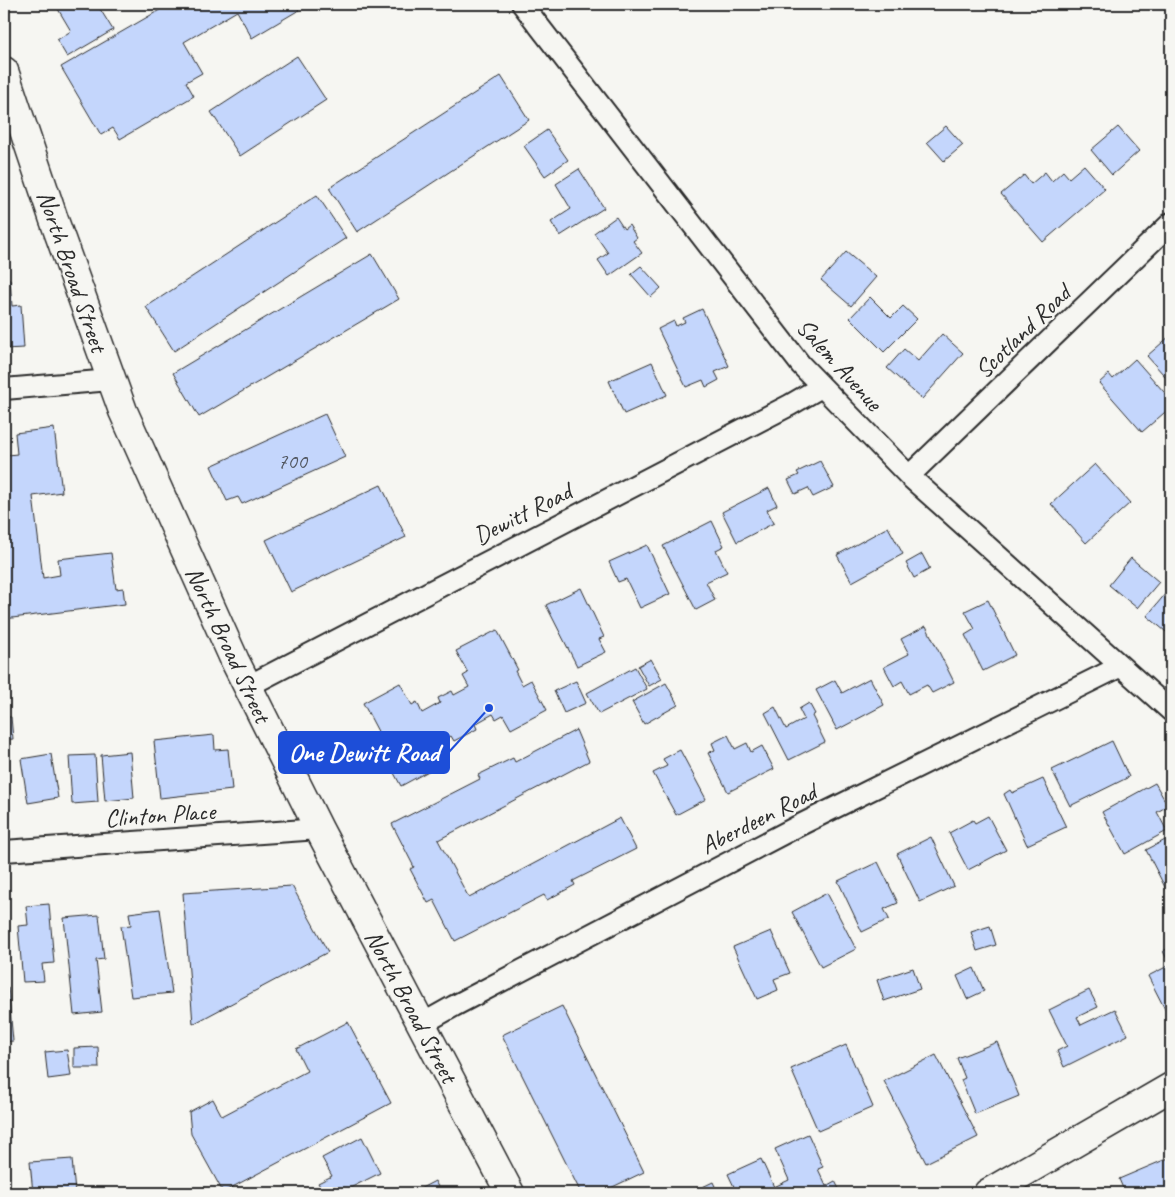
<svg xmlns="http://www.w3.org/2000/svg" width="1175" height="1197" font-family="Caveat,sans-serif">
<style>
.building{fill:#c4d6fc;stroke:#2b2b2b}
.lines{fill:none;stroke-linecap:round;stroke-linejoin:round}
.street-casing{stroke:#2b2b2b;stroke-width:24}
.secondary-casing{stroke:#2b2b2b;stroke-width:31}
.street{stroke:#f6f6f2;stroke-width:20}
.secondary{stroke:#f6f6f2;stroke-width:28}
.labels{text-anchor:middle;stroke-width:5;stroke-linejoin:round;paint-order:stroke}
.number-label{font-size:22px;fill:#51565f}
.street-label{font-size:25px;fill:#2b2b2b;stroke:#f6f6f2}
.leader{fill:none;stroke:#1d4ed8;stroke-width:2}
.callout-dot{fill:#1d4ed8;stroke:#f6f6f2;stroke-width:2}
.callout{fill:#1d4ed8;stroke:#1d4ed8;stroke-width:2}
.callout-label{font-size:26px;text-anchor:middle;font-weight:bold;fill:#fff}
</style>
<rect width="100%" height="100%" fill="#f6f6f2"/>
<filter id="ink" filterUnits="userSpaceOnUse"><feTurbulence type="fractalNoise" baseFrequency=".02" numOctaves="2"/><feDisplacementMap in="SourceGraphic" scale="10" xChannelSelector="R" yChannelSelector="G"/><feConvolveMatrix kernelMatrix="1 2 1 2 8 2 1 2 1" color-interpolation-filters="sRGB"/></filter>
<g filter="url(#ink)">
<!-- building -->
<path class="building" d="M 55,4 L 97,4 L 113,30 L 67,57 L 57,40 L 71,31 Z
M 170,4 L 295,4 L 299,10 L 252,38 L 237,11 L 184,42 L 202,73 L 186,82 L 194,96 L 120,139 L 113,128 L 101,135 L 61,67 Z
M 1164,4 L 1171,4 L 1171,13 Z
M 297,56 L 326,100 L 240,156 L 211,112 Z
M 501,76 L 529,120 L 357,232 L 329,188 Z
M 946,126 L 963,145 L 944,161 L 927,142 Z
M 1118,127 L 1139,151 L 1112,175 L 1091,150 Z
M 547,130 L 568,160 L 545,176 L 524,146 Z
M 1084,165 L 1105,189 L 1043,242 L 1001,194 L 1024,175 L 1031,184 L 1045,172 L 1052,181 L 1063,171 L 1069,178 Z
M 579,169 L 604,208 L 560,236 L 551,222 L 571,209 L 556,184 Z
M 317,195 L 346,238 L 174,351 L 146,307 Z
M 616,217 L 624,229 L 629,225 L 637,238 L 633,241 L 642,253 L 609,276 L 598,260 L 608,253 L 594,233 Z
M 846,252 L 876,277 L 851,306 L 821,280 Z
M 372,254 L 399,299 L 199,417 L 173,373 Z
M 641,266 L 661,288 L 651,297 L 631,274 Z
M 4,279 L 10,279 L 12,306 L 21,305 L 24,348 L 4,349 Z
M 870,297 L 891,318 L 903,306 L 917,319 L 884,352 L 850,318 Z
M 702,309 L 729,366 L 715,372 L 719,380 L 706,387 L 703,380 L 686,387 L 658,329 L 674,321 L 676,326 L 685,322 L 683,318 Z
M 942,334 L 963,353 L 922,399 L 887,368 L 904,349 L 918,361 Z
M 1171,335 L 1171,383 L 1147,356 Z
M 1135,359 L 1171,400 L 1171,407 L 1142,432 L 1099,383 L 1109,374 L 1113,379 Z
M 652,362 L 667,395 L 624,414 L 609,381 Z
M 325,414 L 345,457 L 242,504 L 238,497 L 227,501 L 211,466 Z
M 54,428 L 62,492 L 33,496 L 43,578 L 60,575 L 58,559 L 111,553 L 116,589 L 123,588 L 125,604 L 4,619 L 4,432 L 6,432 L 8,455 L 17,454 L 15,433 Z
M 820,461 L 834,487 L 813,497 L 808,488 L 795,494 L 788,480 L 799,475 L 797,472 Z
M 1095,464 L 1130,503 L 1086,543 L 1051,504 Z
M 381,485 L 406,537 L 291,592 L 266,540 Z
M 769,488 L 777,505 L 767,510 L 774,523 L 737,542 L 722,512 Z
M 712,521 L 724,546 L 716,550 L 727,572 L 706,582 L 715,600 L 696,610 L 663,546 Z
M 888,527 L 903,554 L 852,582 L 837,555 Z
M 647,545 L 670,594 L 640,608 L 626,579 L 618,582 L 609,562 Z
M 922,554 L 930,569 L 914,578 L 906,563 Z
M 1131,558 L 1159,582 L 1137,608 L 1109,585 Z
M 1171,587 L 1171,636 L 1147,616 Z
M 581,588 L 604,637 L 599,639 L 606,652 L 577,666 L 546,605 Z
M 988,600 L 1015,655 L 983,671 L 965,635 L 975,629 L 965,611 Z
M 926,626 L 954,682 L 932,693 L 927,685 L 909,694 L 902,681 L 894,686 L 884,667 L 909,654 L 901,639 Z
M 497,630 L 518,670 L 515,671 L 522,685 L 531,680 L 547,710 L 511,729 L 503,715 L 496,719 L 493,714 L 475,724 L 477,729 L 454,741 L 451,736 L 433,745 L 436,750 L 427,755 L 434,768 L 401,786 L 386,758 L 394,753 L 385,737 L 382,739 L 363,703 L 400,683 L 412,705 L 417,702 L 422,713 L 440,703 L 438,698 L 452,691 L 454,695 L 469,687 L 463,676 L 468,673 L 456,651 Z
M 651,659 L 662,679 L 649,686 L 638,666 Z
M 635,667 L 647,689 L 599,714 L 587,693 Z
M 870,678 L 884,705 L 837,730 L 816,690 L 835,680 L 842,693 Z
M 576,681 L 586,703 L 564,713 L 554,691 Z
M 666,683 L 678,705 L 644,724 L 632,702 Z
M 809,703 L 815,714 L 812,716 L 825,742 L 789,760 L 765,713 L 775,707 L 786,729 L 804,719 L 799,709 Z
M 4,717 L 11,717 L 13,739 L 4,740 Z
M 576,730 L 589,761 L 438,840 L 469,898 L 620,818 L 636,849 L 573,881 L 575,885 L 547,900 L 544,895 L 455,941 L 434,900 L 428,903 L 410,869 L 414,867 L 392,824 L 480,779 L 478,775 L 513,758 L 515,762 Z
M 214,735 L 215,750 L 228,749 L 232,790 L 160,798 L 154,741 Z
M 728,735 L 735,749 L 747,743 L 751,752 L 762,746 L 774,769 L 728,792 L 708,753 L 715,750 L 712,743 Z
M 1112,741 L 1129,777 L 1070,806 L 1052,770 Z
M 680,750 L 706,799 L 676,815 L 653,773 L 667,766 L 663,759 Z
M 130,752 L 134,798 L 105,801 L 101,755 Z
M 51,754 L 58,798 L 28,803 L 21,759 Z
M 95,755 L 98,802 L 72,804 L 69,756 Z
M 1043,779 L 1066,827 L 1027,845 L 1004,794 L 1010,790 L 1012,793 Z
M 1155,783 L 1168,806 L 1157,812 L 1167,831 L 1125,854 L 1102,812 Z
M 8,790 L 9,803 L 4,804 L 4,791 Z
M 988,816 L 1006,850 L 968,870 L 949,833 L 973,820 L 975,823 Z
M 931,837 L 954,886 L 920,902 L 897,854 Z
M 1171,837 L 1171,891 L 1168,893 L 1146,850 Z
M 878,862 L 898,903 L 884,909 L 889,919 L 862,932 L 838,881 Z
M 292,886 L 328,952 L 193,1024 L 183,893 Z
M 827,893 L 856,949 L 821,967 L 792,912 Z
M 49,904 L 54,963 L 42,964 L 44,981 L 23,982 L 18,926 L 28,925 L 26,906 Z
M 160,909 L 172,993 L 131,997 L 121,926 L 131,925 L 129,913 Z
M 99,915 L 104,959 L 96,960 L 102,1012 L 74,1015 L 64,918 Z
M 990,926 L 996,945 L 977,951 L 971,932 Z
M 771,931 L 790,973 L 774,979 L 778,990 L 757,999 L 733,947 Z
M 1171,947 L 1171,1021 L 1148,976 L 1170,965 L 1163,951 Z
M 913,968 L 920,989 L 884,1001 L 877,980 Z
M 974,968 L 984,991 L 967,999 L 957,976 Z
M 4,987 L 8,987 L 13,1041 L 4,1042 Z
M 1089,990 L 1098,1007 L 1077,1017 L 1081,1025 L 1115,1009 L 1128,1035 L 1064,1067 L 1057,1051 L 1067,1046 L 1049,1010 Z
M 562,1006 L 644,1172 L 600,1193 L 581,1193 L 502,1035 Z
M 348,1022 L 391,1103 L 223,1192 L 191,1134 L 189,1112 L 213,1099 L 222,1116 L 307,1071 L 296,1049 Z
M 997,1042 L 1019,1096 L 975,1114 L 961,1080 L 965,1078 L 957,1058 Z
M 846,1045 L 873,1107 L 818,1131 L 791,1069 Z
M 98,1047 L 99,1068 L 74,1068 L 74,1048 Z
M 67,1050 L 71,1076 L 48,1079 L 45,1052 Z
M 936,1055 L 978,1137 L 926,1163 L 884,1081 Z
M 808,1134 L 823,1167 L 818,1169 L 826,1186 L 835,1181 L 841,1193 L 737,1193 L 728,1174 L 761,1159 L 774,1187 L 789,1180 L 775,1149 Z
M 362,1137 L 380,1173 L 340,1193 L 324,1193 L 318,1183 L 332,1176 L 322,1158 Z
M 1171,1157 L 1171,1193 L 1125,1193 L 1119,1179 Z
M 72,1159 L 75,1193 L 33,1193 L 30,1162 Z
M 435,1181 L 441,1193 L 412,1193 Z
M 713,1182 L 718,1193 L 690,1193 Z"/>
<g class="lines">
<!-- street casing -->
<g class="street-casing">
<path id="street" d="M 522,4 L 801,365 L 909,476 L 1171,711
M 4,389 L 111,380
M 909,476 L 1171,223
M 248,686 L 790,405 L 821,387
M 4,851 L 319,829
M 422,1024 L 454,1006 L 800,825 L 1121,666"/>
</g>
<!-- secondary casing -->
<g class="secondary-casing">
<path id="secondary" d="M 4,71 L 54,220 L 123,411 L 235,661 L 319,829 L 510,1193
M 988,1193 L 1171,1087"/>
</g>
<!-- street -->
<use href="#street" class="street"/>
<!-- secondary -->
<use href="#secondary" class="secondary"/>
</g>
</g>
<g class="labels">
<!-- number labels -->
<g class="number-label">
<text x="292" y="468">700</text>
</g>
<!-- street labels -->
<g class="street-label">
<text transform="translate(73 271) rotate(71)" y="9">North Broad Street</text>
<text transform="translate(1022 331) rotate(-44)" y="9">Scotland Road</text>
<text transform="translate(840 364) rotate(48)" y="9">Salem Avenue</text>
<text transform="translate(522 513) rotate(-27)" y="9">Dewitt Road</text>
<text transform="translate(229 644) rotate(65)" y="9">North Broad Street</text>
<text transform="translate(160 814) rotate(-4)" y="9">Clinton Place</text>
<text transform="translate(758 818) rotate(-27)" y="9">Aberdeen Road</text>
<text transform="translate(412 1006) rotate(62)" y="9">North Broad Street</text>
</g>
</g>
<!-- callouts -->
<path class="leader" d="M489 708L449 752"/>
<circle class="callout-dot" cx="489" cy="708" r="5"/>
<rect class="callout" x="279" y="732" width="170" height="41" rx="5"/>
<g class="callout-label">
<text x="364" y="761">One Dewitt Road</text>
</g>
<!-- margin -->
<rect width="1175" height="1197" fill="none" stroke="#f6f6f2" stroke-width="20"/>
<rect x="10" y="10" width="1155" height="1177" fill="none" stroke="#2b2b2b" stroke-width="2" filter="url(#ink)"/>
</svg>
